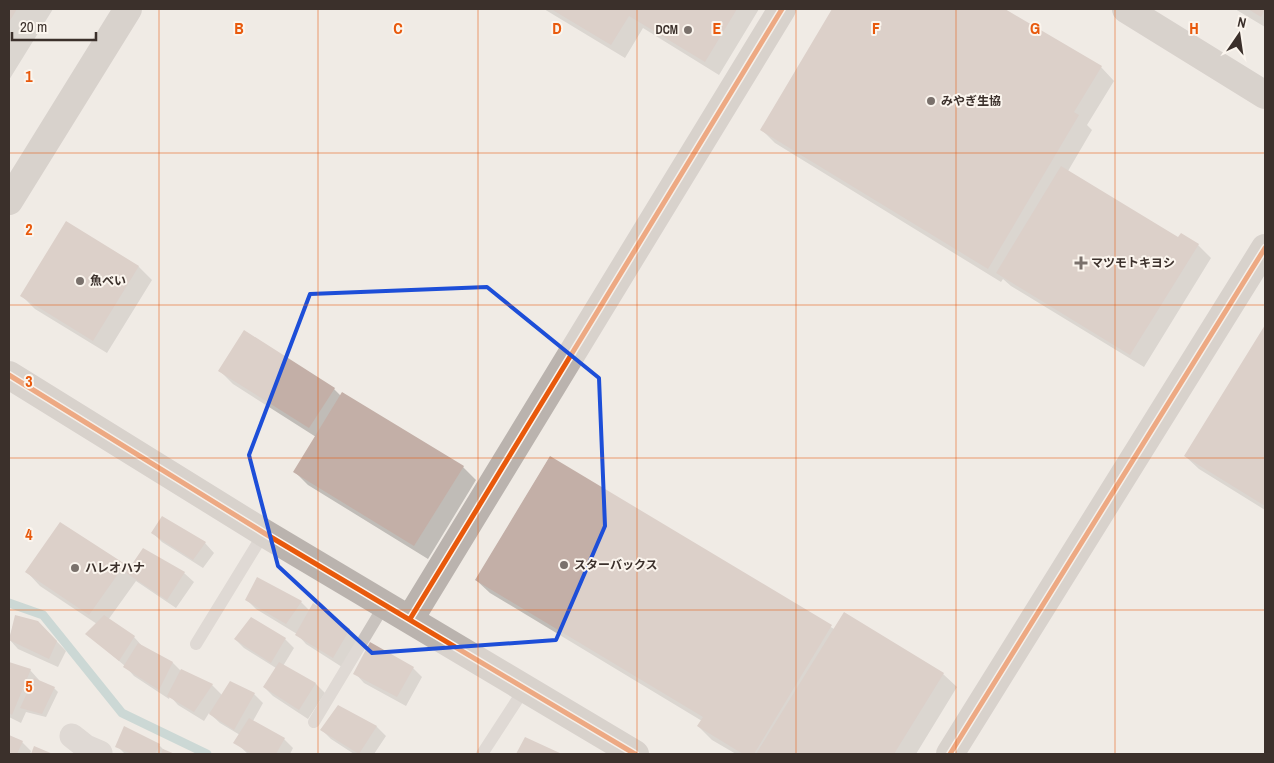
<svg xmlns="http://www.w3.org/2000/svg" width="1274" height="763" font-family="'Archivo Narrow','Noto Sans JP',sans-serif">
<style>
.shadow{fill:#0003}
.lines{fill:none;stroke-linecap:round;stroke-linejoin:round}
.stream{stroke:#a1c2c1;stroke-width:9}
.building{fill:#c3afa7}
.lane{stroke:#c9c3be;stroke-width:12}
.street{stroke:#c9c3be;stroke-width:25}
.secondary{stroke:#bab3ae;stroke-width:28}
.cycleway-casing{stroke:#fbf5ee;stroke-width:8}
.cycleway{stroke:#e8590c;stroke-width:5}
.marked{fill:none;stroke:#1d4ed8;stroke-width:4;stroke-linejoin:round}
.grid{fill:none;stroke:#e8590c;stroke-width:1;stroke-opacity:0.55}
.poi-dot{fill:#7a716c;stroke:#fbf5ee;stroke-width:2}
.labels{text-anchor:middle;stroke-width:4;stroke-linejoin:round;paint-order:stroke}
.poi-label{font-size:12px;font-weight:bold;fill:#3b302b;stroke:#fbf5ee;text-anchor:start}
.grid-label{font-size:16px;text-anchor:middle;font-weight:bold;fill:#e8590c;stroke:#fbf5ee;stroke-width:4;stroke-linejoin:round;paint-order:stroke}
</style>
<rect width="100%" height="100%" fill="#f0ebe5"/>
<!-- shadow -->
<path class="shadow" d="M 9,9 L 53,9 L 9,80 Z
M 544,9 L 759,9 L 719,75 L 643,28 L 625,58 Z
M 833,9 L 1003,9 L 1101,67 L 1114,81 L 1087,125 L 1092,130 L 1068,171 L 1179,239 L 1198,245 L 1211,258 L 1144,367 L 1011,286 L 1003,279 L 1001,282 L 775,143 L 762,130 Z
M 1235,9 L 1265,9 L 1265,27 Z
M 66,222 L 139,267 L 152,280 L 107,353 L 35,309 L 22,296 Z
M 1265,327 L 1265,510 L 1199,469 L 1185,456 Z
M 220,371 L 334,389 L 341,396 L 463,467 L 476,480 L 428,559 L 308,485 L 295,472 L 316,437 L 233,384 Z
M 550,457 L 834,629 L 943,674 L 957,687 L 916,754 L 736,754 L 712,740 L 698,726 L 702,721 L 490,593 L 476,580 Z
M 153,533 L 205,543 L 214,553 L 203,568 L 162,542 Z
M 144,550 L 184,573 L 194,582 L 176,608 L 136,581 L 108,620 L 134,637 L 143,647 L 173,663 L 181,671 L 182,670 L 212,685 L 222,695 L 254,694 L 263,703 L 253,721 L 284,739 L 293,748 L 290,754 L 248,754 L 235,742 L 240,735 L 220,723 L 209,713 L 204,721 L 178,705 L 170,696 L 169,699 L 134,676 L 125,666 L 87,634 L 97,624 L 40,586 L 27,572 L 124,565 L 130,570 Z
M 247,600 L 301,602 L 310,611 L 349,630 L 358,639 L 342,667 L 306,644 L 297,634 L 256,609 Z
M 16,616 L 38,622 L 66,651 L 58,667 L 18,649 L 9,639 Z
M 235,639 L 285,639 L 294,648 L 283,666 L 316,684 L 325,693 L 308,719 L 273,696 L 264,687 L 276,668 L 244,648 Z
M 9,663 L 30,670 L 39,680 L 38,681 L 54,688 L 58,692 L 46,717 L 26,712 L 21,723 L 9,717 Z
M 413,668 L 422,677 L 406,706 L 364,683 L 355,673 Z
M 338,706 L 377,727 L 386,736 L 374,754 L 354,754 L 331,739 L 322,730 Z
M 9,736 L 22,742 L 31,751 L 30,754 L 9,754 Z
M 159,745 L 166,752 L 172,754 L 125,754 L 117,746 Z"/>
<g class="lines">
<!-- stream -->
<path class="stream" d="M 9,603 L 43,615 L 122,713 L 207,754"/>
</g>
<!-- building -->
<path class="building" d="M 9,9 L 17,9 L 9,22 Z
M 551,9 L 737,9 L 705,62 L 629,16 L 611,45 Z
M 832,9 L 1005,9 L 1102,66 L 1074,112 L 1079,115 L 988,269 L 760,130 Z
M 1248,9 L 1265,9 L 1261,17 Z
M 1061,166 L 1178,237 L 1181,233 L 1199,244 L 1130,355 L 996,273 Z
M 66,221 L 139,266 L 93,341 L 20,296 Z
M 1265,325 L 1265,506 L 1184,456 Z
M 244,330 L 335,388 L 309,428 L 218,371 Z
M 342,392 L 464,466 L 414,546 L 293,472 Z
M 550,456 L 832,625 L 754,754 L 743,754 L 697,726 L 703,717 L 475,580 Z
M 162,516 L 206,542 L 193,560 L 151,533 Z
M 60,522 L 125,564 L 89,615 L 25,572 Z
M 143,548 L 185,572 L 167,600 L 126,573 Z
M 257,577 L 302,601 L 286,624 L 245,600 Z
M 313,603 L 350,629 L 333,658 L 295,635 Z
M 844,612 L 944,673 L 894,754 L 756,754 Z
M 15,615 L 38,621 L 57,641 L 49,659 L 9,640 Z
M 104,615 L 135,636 L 119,661 L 85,634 Z
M 251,617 L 286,638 L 271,663 L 234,639 Z
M 370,642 L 414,667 L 397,697 L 353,674 Z
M 138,643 L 173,662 L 159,690 L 123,667 Z
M 9,662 L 31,669 L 12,715 L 9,713 Z
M 279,662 L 316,683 L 299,710 L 263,687 Z
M 181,669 L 213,684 L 194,712 L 167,696 Z
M 34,678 L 55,687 L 42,714 L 20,708 Z
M 230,681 L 255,693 L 234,730 L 209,714 Z
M 338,705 L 377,726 L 359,754 L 320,730 Z
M 249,718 L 285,738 L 276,754 L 252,754 L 233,743 Z
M 124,726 L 160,744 L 155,754 L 132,754 L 115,747 Z
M 9,735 L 23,741 L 17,754 L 9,754 Z
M 525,737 L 562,754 L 516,754 Z
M 34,746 L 53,754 L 31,754 Z
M 163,749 L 175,754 L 161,754 Z"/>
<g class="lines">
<!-- lane -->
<path class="lane" d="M 196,644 L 264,533
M 314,722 L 385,604
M 482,754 L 525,688"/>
<!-- street -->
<path class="street" d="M 72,736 L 86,747 L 100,753"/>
<!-- secondary -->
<path class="secondary" d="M 1126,9 L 1265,95
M 9,201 L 128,9
M 9,375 L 264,533 L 635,754
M 410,619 L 782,9
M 950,754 L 1265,248"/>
<!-- cycleway casing -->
<g class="cycleway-casing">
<path id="cycleway" d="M 9,375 L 264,533 L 635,754
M 410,619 L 782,9
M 950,754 L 1265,248"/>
</g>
<!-- cycleway -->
<use href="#cycleway" class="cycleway"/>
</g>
<!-- marked area -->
<path d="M0 0H1274V763H0ZM 487,287 L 599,378 L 605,526 L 556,640 L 372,653 L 278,566 L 249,455 L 310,294 Z" fill="#f0ebe5" fill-opacity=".55" fill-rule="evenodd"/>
<path class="marked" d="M 487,287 L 599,378 L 605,526 L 556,640 L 372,653 L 278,566 L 249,455 L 310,294 Z"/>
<!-- grid -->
<path class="grid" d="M 159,9 L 159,754M 318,9 L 318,754M 478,9 L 478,754M 637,9 L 637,754M 796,9 L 796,754M 956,9 L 956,754M 1115,9 L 1115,754M 9,153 L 1265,153M 9,305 L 1265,305M 9,458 L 1265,458M 9,610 L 1265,610"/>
<!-- markers -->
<g class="poi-dot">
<circle cx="688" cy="30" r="5"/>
<circle cx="931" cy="101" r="5"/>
<path d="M1078.5 255.5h5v5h5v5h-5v5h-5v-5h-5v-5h5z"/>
<circle cx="80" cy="281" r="5"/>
<circle cx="564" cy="565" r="5"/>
<circle cx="75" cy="568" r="5"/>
</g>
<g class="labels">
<!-- poi labels -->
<g class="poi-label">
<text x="678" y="34" text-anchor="end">DCM</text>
<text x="941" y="105">みやぎ生協</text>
<text x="1091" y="267">マツモトキヨシ</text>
<text x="90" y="285">魚べい</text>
<text x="574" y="569">スターバックス</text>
<text x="85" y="572">ハレオハナ</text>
</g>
</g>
<g class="grid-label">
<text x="239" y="34">B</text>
<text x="398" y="34">C</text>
<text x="557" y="34">D</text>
<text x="717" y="34">E</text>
<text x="876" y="34">F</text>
<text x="1035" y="34">G</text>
<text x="1194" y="34">H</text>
<text x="29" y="82">1</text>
<text x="29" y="235">2</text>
<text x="29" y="387">3</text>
<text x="29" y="540">4</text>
<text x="29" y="692">5</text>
</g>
<!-- border -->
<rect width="1274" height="763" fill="none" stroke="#3b302b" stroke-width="20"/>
<!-- north arrow -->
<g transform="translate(1239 35) rotate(13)" stroke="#fbf5ee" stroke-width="4" paint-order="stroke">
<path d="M0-4L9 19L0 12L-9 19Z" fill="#3b302b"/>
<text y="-8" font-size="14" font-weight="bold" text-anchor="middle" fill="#3b302b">N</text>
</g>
<!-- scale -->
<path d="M12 32v8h84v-8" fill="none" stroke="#3b302b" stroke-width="2.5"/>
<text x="20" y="32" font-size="15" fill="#3b302b" stroke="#fbf5ee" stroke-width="4" paint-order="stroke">20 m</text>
</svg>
